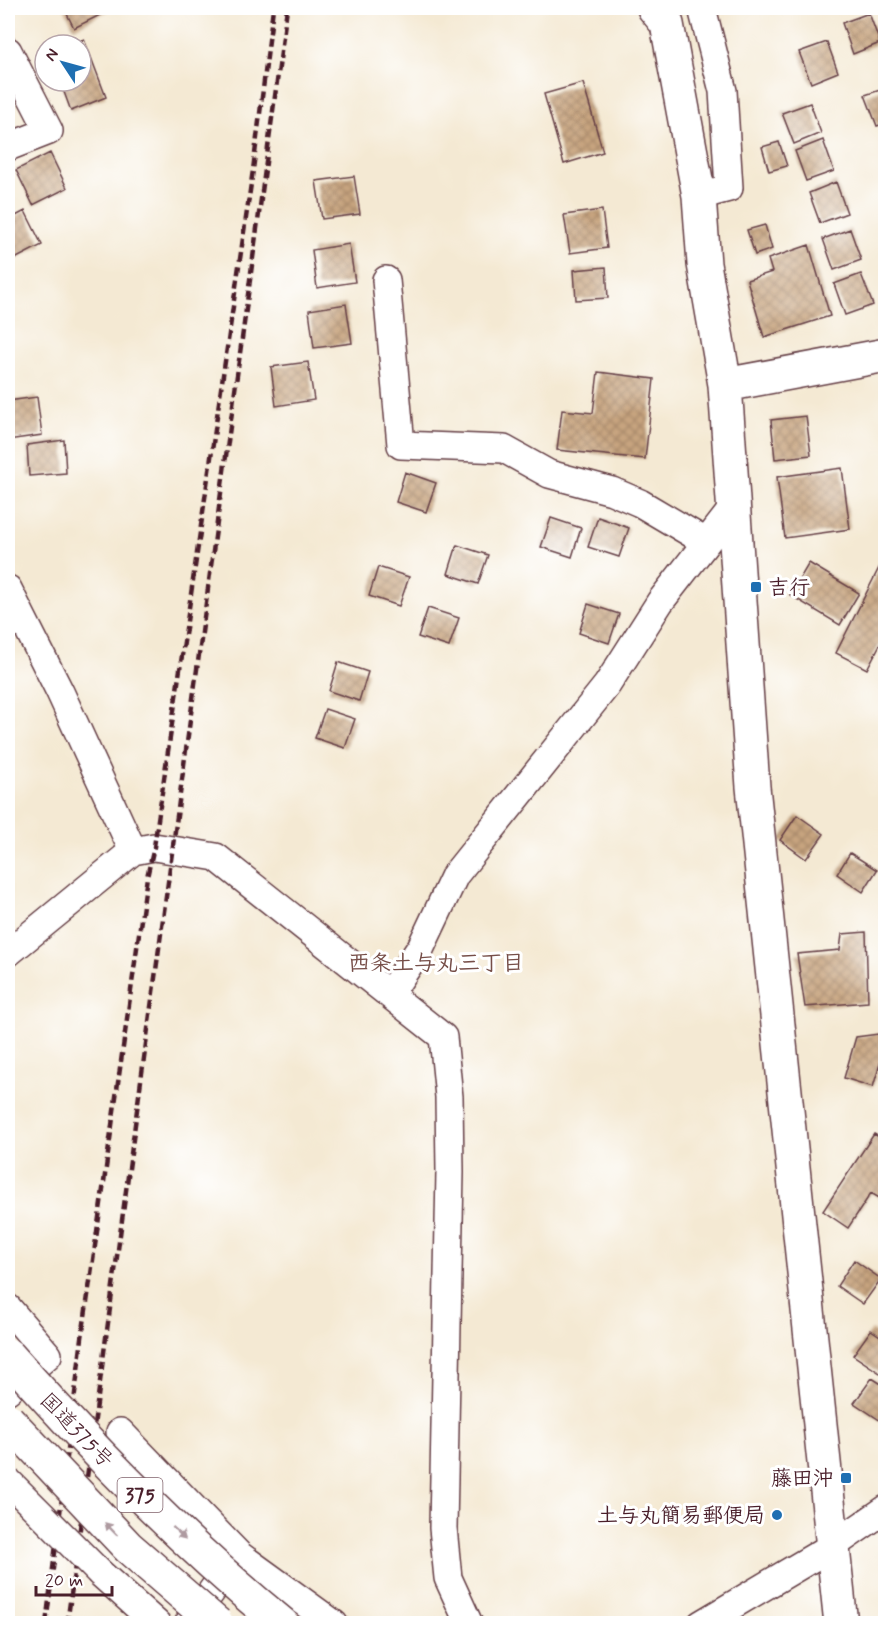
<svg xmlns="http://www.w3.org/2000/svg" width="893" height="1631" font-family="Mynerve,'Klee One',sans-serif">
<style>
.building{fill:url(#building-cross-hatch)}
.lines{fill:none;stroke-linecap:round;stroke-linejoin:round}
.street-casing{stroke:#643d44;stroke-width:30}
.secondary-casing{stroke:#643d44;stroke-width:36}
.street{stroke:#fff;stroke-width:27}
.secondary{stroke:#fff;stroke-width:33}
.rail{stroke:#4a1f2b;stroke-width:4.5;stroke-dasharray:9 4.5;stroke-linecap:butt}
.street-bridge-casing{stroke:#643d44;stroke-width:30;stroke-linecap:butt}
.highway-bridge-casing{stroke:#643d44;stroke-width:36;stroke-linecap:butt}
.street-bridge{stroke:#fff;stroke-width:27}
.highway-bridge{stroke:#fff;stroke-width:33}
.oneway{fill:#ae9aa0}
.poi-dot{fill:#1f6fb2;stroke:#fff;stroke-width:2}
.labels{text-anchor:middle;stroke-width:6;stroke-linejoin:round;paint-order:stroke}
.shield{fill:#fff;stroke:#80626b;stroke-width:1.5}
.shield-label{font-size:20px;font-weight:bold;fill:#4a1f2b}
.poi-label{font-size:21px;font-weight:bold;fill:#4a1f2b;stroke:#fff;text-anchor:end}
.street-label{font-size:21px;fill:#4a1f2b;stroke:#fff}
.neighbourhood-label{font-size:22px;font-weight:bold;fill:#764e48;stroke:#fff}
</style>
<defs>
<pattern id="building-cross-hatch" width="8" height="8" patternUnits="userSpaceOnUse" patternTransform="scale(1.5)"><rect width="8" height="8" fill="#c7a47f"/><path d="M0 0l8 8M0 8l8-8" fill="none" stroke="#a48568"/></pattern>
</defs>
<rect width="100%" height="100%" fill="#fff"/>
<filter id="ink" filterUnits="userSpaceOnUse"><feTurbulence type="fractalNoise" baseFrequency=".0167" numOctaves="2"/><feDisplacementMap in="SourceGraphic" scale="12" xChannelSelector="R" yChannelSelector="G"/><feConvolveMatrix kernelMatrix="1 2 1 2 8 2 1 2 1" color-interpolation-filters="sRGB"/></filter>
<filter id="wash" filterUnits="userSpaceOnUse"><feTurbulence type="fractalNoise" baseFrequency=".008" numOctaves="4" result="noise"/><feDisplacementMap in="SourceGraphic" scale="24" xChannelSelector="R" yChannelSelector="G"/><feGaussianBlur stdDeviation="1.35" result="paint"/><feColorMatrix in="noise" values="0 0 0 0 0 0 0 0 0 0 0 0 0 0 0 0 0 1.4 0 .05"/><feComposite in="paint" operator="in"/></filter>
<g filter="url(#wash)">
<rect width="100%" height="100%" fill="#f4e9d3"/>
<g id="blocks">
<!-- building -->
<path class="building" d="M 64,8 L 106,8 L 108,11 L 74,28 Z
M 869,13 L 880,43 L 853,54 L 842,23 Z
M 84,39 L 106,97 L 71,111 L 60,81 L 81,81 L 81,45 L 70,45 Z
M 827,42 L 838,72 L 811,83 L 799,52 Z
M 583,83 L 603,152 L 564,164 L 544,94 Z
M 886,88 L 886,123 L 877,126 L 865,95 Z
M 810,103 L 821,133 L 794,144 L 782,113 Z
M 823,140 L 834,171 L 806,181 L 795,151 Z
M 779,142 L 787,166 L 769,171 L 762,147 Z
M 50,153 L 67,188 L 33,205 L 16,170 Z
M 354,176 L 360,214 L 322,219 L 316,181 Z
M 836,182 L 847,213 L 820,223 L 809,193 Z
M 602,210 L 607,248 L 570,253 L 564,215 Z
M 25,211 L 42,245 L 9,262 L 8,220 Z
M 765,225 L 772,249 L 755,255 L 747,230 Z
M 850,229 L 861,260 L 834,270 L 823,239 Z
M 349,244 L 355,282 L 317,288 L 312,250 Z
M 809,245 L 830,316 L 764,337 L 747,280 L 772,272 L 768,259 Z
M 606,267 L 608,298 L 576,300 L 574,270 Z
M 861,274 L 873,305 L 845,315 L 834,284 Z
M 346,304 L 352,343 L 314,348 L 309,310 Z
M 308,362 L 314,400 L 276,406 L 271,367 Z
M 598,372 L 654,379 L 645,459 L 557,450 L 562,410 L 593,413 Z
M 37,397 L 42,435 L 8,440 L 8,401 Z
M 806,416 L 811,455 L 775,459 L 771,420 Z
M 64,440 L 66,473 L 29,476 L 27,445 Z
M 842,468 L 850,529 L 785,538 L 777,477 Z
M 405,472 L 436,483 L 426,512 L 396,502 Z
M 598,517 L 629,528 L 619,557 L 588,547 Z
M 551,518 L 581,528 L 572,557 L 541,547 Z
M 457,545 L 488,555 L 478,584 L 448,574 Z
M 809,563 L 859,593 L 840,625 L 790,595 Z
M 881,564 L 886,566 L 886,633 L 867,669 L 836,653 Z
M 378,567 L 409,577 L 399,606 L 369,596 Z
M 588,604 L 619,614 L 609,643 L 579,633 Z
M 428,608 L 459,618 L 449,647 L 418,637 Z
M 338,662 L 368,672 L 359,701 L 329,691 Z
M 325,709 L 355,719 L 345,748 L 315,738 Z
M 797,815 L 824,834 L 806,859 L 780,840 Z
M 850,853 L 877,870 L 863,892 L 837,874 Z
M 866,932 L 868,1002 L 805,1007 L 797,954 L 840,950 L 842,934 Z
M 886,1033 L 886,1044 L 873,1087 L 844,1078 L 856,1037 Z
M 874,1134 L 886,1141 L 886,1202 L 871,1193 L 848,1228 L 823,1211 Z
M 854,1260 L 881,1279 L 863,1304 L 837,1286 Z
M 871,1330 L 886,1340 L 886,1365 L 880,1373 L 853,1355 Z
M 872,1378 L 886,1387 L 886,1414 L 881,1421 L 854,1403 Z"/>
</g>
</g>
<g filter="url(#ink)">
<use href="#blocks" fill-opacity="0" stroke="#643d44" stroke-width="1.5"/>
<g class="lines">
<!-- street casing -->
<g class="street-casing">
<path id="street" d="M 8,51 L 49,131 L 8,147
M 699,196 L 729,188 L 723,91 L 702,8
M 386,280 L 401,445 L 504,449 L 549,474 L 612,491 L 640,503 L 706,542
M 8,589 L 60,692 L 133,851
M 8,953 L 133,851 L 154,847 L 216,857 L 443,1037 L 449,1097 L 450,1172 L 443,1528 L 448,1578 L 469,1624
M 390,993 L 421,947 L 455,875 L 607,685 L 660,602 L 733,508
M 8,1308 L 48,1355 L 8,1390
M 120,1432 L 239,1555 L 334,1624
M 100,1573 L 157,1624
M 188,1624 L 235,1559
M 701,1624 L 831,1547 L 886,1509"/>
</g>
<!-- secondary casing -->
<g class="secondary-casing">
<path id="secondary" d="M 654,8 L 667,24 L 699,196 L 704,264 L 725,385 L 753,787 L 841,1624
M 725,385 L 886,355"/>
</g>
<!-- street -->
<use href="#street" class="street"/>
<!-- secondary -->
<use href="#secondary" class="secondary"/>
<!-- rail -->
<path class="rail" d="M 46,1624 L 82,1338 L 147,877 L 154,847 L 253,170 L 273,8
M 67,1624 L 287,8"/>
<!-- street-bridge casing -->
<g class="street-bridge-casing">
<path id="street-bridge" d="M 8,1481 L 100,1573"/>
</g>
<!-- highway-bridge casing -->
<g class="highway-bridge-casing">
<path id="highway-bridge" d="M 8,1355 C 93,1451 183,1543 282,1624
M 8,1420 L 128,1547 L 217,1624"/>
</g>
<!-- street-bridge -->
<use href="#street-bridge" class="street-bridge"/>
<!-- highway-bridge -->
<use href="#highway-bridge" class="highway-bridge"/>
</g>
<!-- one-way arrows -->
<defs><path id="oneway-solid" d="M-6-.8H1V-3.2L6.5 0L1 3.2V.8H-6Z" transform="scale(1.5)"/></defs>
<g class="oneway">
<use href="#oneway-solid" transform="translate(111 1529) rotate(-134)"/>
<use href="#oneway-solid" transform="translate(179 1533) rotate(43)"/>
</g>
</g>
<!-- markers -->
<g class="poi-dot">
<rect x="750" y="581" width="12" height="12" rx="3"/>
<rect x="840" y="1472" width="12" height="12" rx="3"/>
<circle cx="777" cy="1515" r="6"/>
</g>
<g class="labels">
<!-- shield labels -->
<rect class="shield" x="117.5" y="1478" width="45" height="34" rx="4.5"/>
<g class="shield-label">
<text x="140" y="1502">375</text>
</g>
<!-- poi labels -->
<g class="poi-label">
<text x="768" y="594" text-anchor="start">吉行</text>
<text x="834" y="1485">藤田沖</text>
<text x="765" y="1522">土与丸簡易郵便局</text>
</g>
<!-- street labels -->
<g class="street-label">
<text transform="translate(77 1430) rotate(46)" y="7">国道375号</text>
</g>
<!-- neighbourhood labels -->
<g class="neighbourhood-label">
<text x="436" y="970">西条土与丸三丁目</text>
</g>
</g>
<!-- margin -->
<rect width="893" height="1631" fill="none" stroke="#fff" stroke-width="30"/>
<!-- north arrow -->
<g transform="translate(63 63) rotate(306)"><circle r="28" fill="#ffffff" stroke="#b7a5aa" stroke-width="1.5"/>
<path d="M0-4.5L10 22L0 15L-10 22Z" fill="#1f6fb2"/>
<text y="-9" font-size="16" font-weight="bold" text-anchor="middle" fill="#4a1f2b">N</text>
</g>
<!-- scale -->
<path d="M36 1586v9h76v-9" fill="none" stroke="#4a1f2b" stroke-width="3"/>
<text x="45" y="1586" font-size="18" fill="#4a1f2b" stroke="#ffffff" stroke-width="4.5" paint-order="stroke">20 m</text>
</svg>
